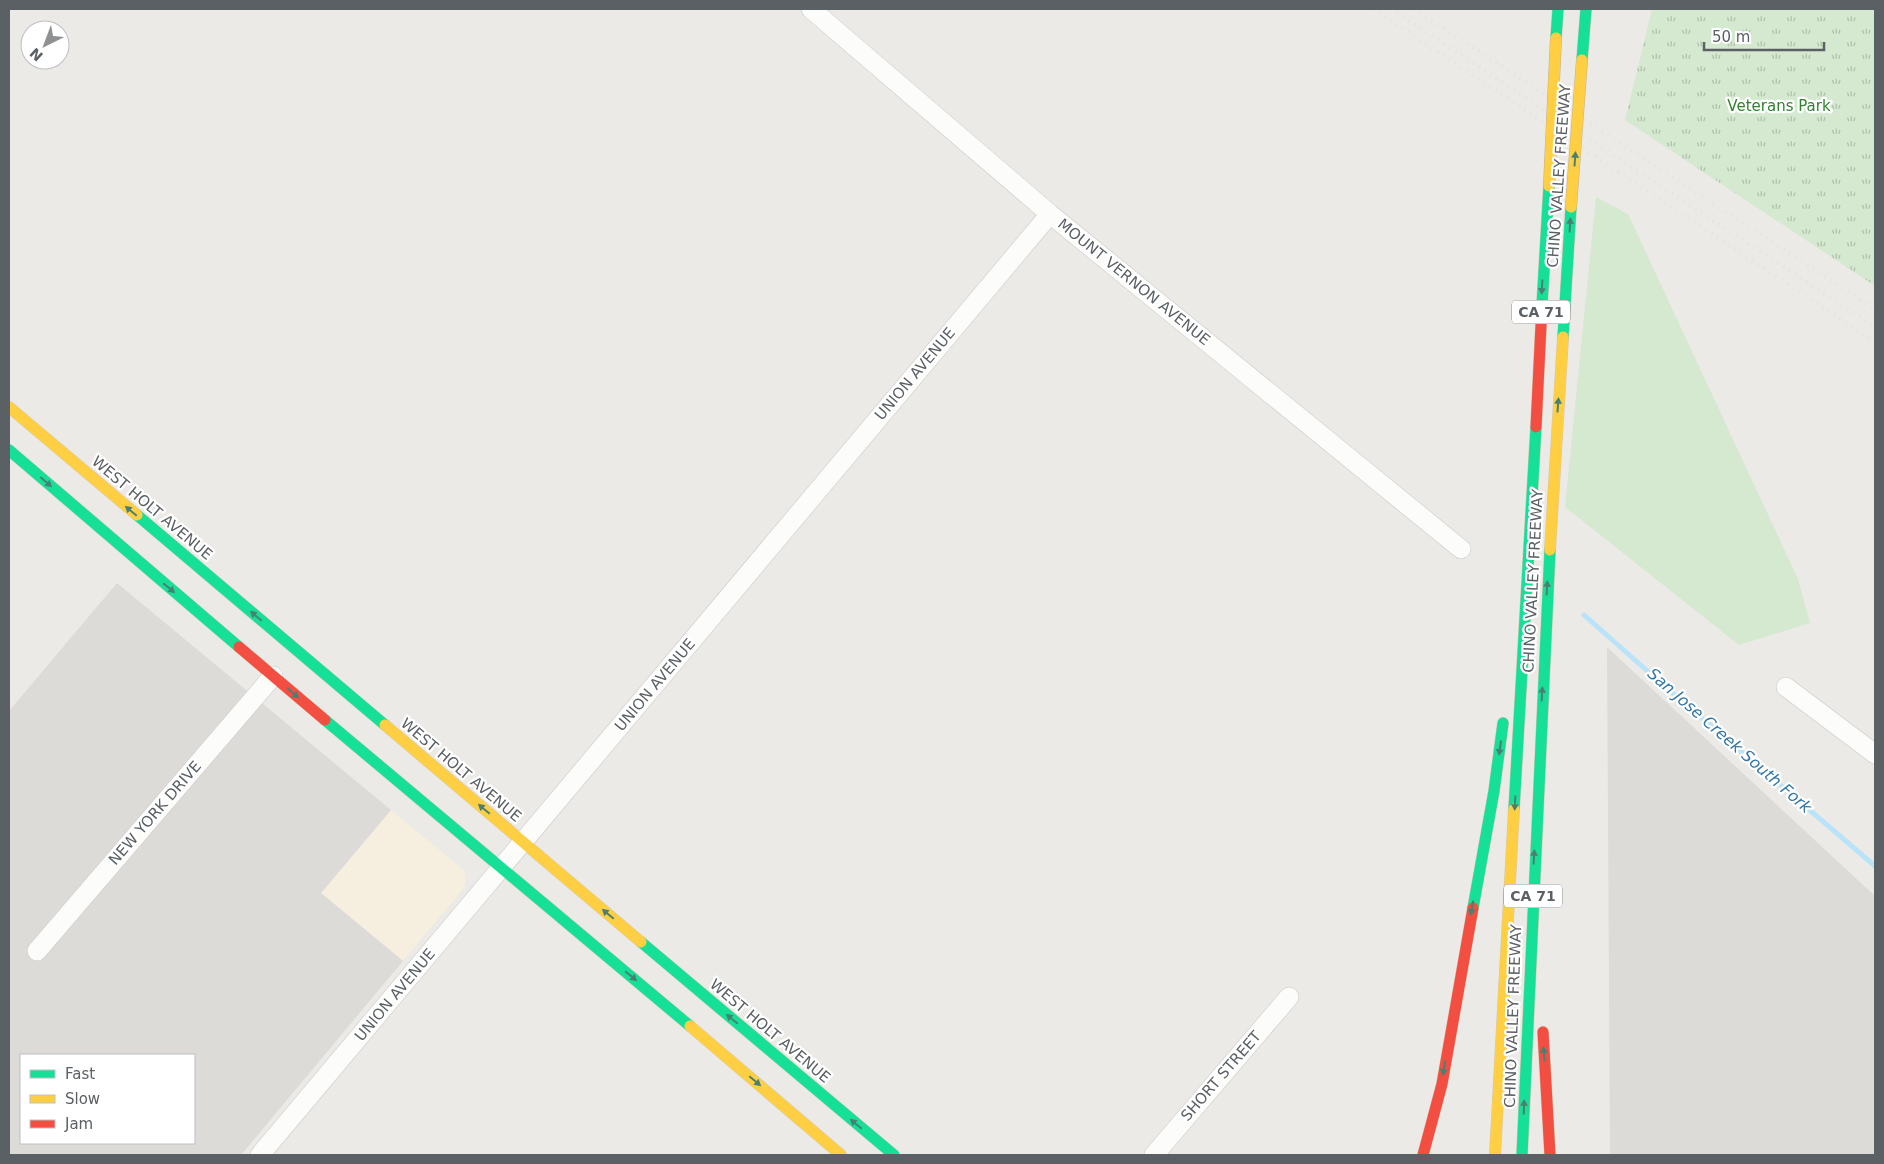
<svg xmlns="http://www.w3.org/2000/svg" width="1884" height="1164" font-family="'DejaVu Sans',sans-serif">
<style>
.commercial{fill:#f6eede}
.industrial{fill:#dddbd7;fill-rule:evenodd}
.green{fill:#d4e9cf}
.park{fill:url(#park-tufts)}
.lines{fill:none;stroke-linecap:round;stroke-linejoin:round}
.stream{stroke:#b9e3f8;stroke-width:5}
.street-casing{stroke:#c7c7c7;stroke-width:20}
.fast-casing{stroke:#d6c8b2;stroke-width:12}
.slow-casing{stroke:#d6c8b2;stroke-width:12}
.jam-casing{stroke:#d6c8b2;stroke-width:12}
.street{stroke:#fcfcfb;stroke-width:19}
.fast{stroke:#16e098;stroke-width:11}
.slow{stroke:#ffcf43;stroke-width:11}
.jam{stroke:#f24e42;stroke-width:11}
.rail{stroke:#e3e2e3;stroke-width:4;stroke-dasharray:1 6;stroke-linecap:butt}
.slow-bridge-casing{stroke:#c4b093;stroke-width:12;stroke-linecap:butt}
.slow-bridge{stroke:#ffcf43;stroke-width:11}
.oneway{fill:#4a8072}
.labels{text-anchor:middle;stroke-width:4.5;stroke-linejoin:round;paint-order:stroke}
.shield{fill:#fff;stroke:#8c9093;stroke-width:1}
.shield-label{font-size:14px;font-weight:bold;fill:#5b6065}
.park-label{font-size:15px;fill:#30822d;stroke:#fff}
.street-label{font-size:15px;fill:#5b6065;stroke:#fff}
.water-label{font-size:16px;font-style:italic;fill:#3377a7;stroke:#fff}
</style>
<defs>
<pattern id="park-tufts" width="24" height="20" patternUnits="userSpaceOnUse" patternTransform="scale(1.25)"><rect width="24" height="20" fill="#d4e9cf"/><path d="M3 7l-1-3M5 7V3M7 7l1-3M15 17l-1-3M17 17v-4M19 17l1-3" fill="none" stroke="#afc0ac"/></pattern>
</defs>
<rect width="100%" height="100%" fill="#eceae6"/>
<!-- commercial -->
<path class="commercial" d="M 391,810 L 465,871 L 465,887 L 403,961 L 321,893 Z"/>
<!-- industrial -->
<path class="industrial" d="M 117,583 L 391,810 L 321,893 L 403,961 L 241,1155 L 9,1155 L 9,711 ZM 21,1055 L 194,1055 L 194,1143 L 21,1143 Z
M 1607,647 L 1875,896 L 1875,1155 L 1610,1155 Z"/>
<!-- green -->
<path class="green" d="M 1596,197 L 1628,214 L 1798,579 L 1810,623 L 1739,645 L 1565,507 Z"/>
<!-- park -->
<path class="park" d="M 1652,9 L 1875,9 L 1875,286 L 1625,120 Z"/>
<g class="lines">
<!-- stream -->
<path class="stream" d="M 1584,615 L 1661,683 L 1875,866"/>
<!-- street casing -->
<g class="street-casing">
<path id="street" d="M 811,9 L 1050,214 L 1461,549
M 1786,687 L 1875,754
M 37,951 L 273,676
M 260,1155 L 1050,214
M 1154,1155 L 1289,997"/>
</g>
<!-- fast casing -->
<g class="fast-casing">
<path id="fast" d="M 1556,38 L 1558,9
M 1582,60 L 1586,9
M 1542,305 L 1549,186
M 1563,337 L 1571,207
M 9,450 L 239,647
M 137,515 L 385,725
M 325,720 L 690,1026
M 1514,809 L 1536,427
M 1473,908 L 1494,791 L 1503,723
M 641,942 L 894,1155
M 1522,1155 L 1550,550"/>
</g>
<!-- slow casing -->
<g class="slow-casing">
<path id="slow" d="M 9,407 L 137,515
M 1550,550 L 1563,337
M 385,725 L 641,942
M 690,1026 L 841,1155
M 1495,1155 L 1514,809"/>
</g>
<!-- jam casing -->
<g class="jam-casing">
<path id="jam" d="M 1536,427 L 1542,305
M 239,647 L 325,720
M 1543,1032 L 1550,1155
M 1423,1155 L 1442,1084 L 1473,908"/>
</g>
<!-- street -->
<use href="#street" class="street"/>
<!-- fast -->
<use href="#fast" class="fast"/>
<!-- slow -->
<use href="#slow" class="slow"/>
<!-- jam -->
<use href="#jam" class="jam"/>
<!-- rail -->
<path class="rail" d="M 1373,9 L 1875,342
M 1391,9 L 1875,327
M 1414,9 L 1875,309"/>
<!-- slow-bridge casing -->
<g class="slow-bridge-casing">
<path id="slow-bridge" d="M 1549,186 L 1556,38
M 1571,207 L 1582,60"/>
</g>
<!-- slow-bridge -->
<use href="#slow-bridge" class="slow-bridge"/>
</g>
<!-- one-way arrows -->
<defs><path id="oneway-solid" d="M-6-.8H1V-3.2L6.5 0L1 3.2V.8H-6Z" transform="scale(1.25)"/></defs>
<g class="oneway">
<use href="#oneway-solid" transform="translate(1575 159) rotate(-86)"/>
<use href="#oneway-solid" transform="translate(1570 225) rotate(-86)"/>
<use href="#oneway-solid" transform="translate(1542 287) rotate(93)"/>
<use href="#oneway-solid" transform="translate(1558 405) rotate(-86)"/>
<use href="#oneway-solid" transform="translate(46 482) rotate(41)"/>
<use href="#oneway-solid" transform="translate(131 511) rotate(-140)"/>
<use href="#oneway-solid" transform="translate(169 588) rotate(40)"/>
<use href="#oneway-solid" transform="translate(1547 588) rotate(-87)"/>
<use href="#oneway-solid" transform="translate(256 616) rotate(-140)"/>
<use href="#oneway-solid" transform="translate(293 693) rotate(41)"/>
<use href="#oneway-solid" transform="translate(1542 694) rotate(-87)"/>
<use href="#oneway-solid" transform="translate(1500 748) rotate(98)"/>
<use href="#oneway-solid" transform="translate(1515 803) rotate(93)"/>
<use href="#oneway-solid" transform="translate(484 809) rotate(-140)"/>
<use href="#oneway-solid" transform="translate(1534 857) rotate(-87)"/>
<use href="#oneway-solid" transform="translate(1472 908) rotate(100)"/>
<use href="#oneway-solid" transform="translate(608 914) rotate(-140)"/>
<use href="#oneway-solid" transform="translate(631 976) rotate(40)"/>
<use href="#oneway-solid" transform="translate(732 1019) rotate(-140)"/>
<use href="#oneway-solid" transform="translate(1544 1054) rotate(-94)"/>
<use href="#oneway-solid" transform="translate(1444 1068) rotate(100)"/>
<use href="#oneway-solid" transform="translate(755 1081) rotate(40)"/>
<use href="#oneway-solid" transform="translate(1524 1107) rotate(-88)"/>
<use href="#oneway-solid" transform="translate(856 1124) rotate(-140)"/>
</g>
<g class="labels">
<!-- shield labels -->
<g class="shield">
<rect x="1512" y="300.5" width="58" height="23" rx="4"/>
<rect x="1504" y="884.5" width="58" height="23" rx="4"/>
</g>
<g class="shield-label">
<text x="1541" y="317">CA 71</text>
<text x="1533" y="901">CA 71</text>
</g>
<!-- park labels -->
<g class="park-label">
<text x="1779" y="111">Veterans Park</text>
</g>
<!-- street labels -->
<g class="street-label">
<text transform="translate(1559 176) rotate(-86)" y="5">CHINO VALLEY FREEWAY</text>
<text transform="translate(1134 282) rotate(39)" y="5">MOUNT VERNON AVENUE</text>
<text transform="translate(915 374) rotate(-50)" y="5">UNION AVENUE</text>
<text transform="translate(152 508) rotate(40)" y="5">WEST HOLT AVENUE</text>
<text transform="translate(1533 581) rotate(-87)" y="5">CHINO VALLEY FREEWAY</text>
<text transform="translate(655 685) rotate(-50)" y="5">UNION AVENUE</text>
<text transform="translate(461 770) rotate(40)" y="5">WEST HOLT AVENUE</text>
<text transform="translate(155 813) rotate(-49)" y="5">NEW YORK DRIVE</text>
<text transform="translate(395 995) rotate(-50)" y="5">UNION AVENUE</text>
<text transform="translate(1513 1016) rotate(-88)" y="5">CHINO VALLEY FREEWAY</text>
<text transform="translate(770 1031) rotate(40)" y="5">WEST HOLT AVENUE</text>
<text transform="translate(1221 1076) rotate(-49)" y="5">SHORT STREET</text>
</g>
<!-- water labels -->
<g class="water-label">
<text transform="translate(1730 740) rotate(41)" y="6">San Jose Creek South Fork</text>
</g>
</g>
<!-- border -->
<rect width="1884" height="1164" fill="none" stroke="#5b6065" stroke-width="20"/>
<!-- legend -->
<rect x="20" y="1054" width="175" height="90" fill="#ffffff" stroke="#bdbfc1"/>
<rect x="30" y="1070" width="25" height="8" fill="#16e098" stroke="#bdbfc1"/>
<text x="65" y="1079" font-size="15" fill="#5b6065">Fast</text>
<rect x="30" y="1095" width="25" height="8" fill="#ffcf43" stroke="#bdbfc1"/>
<text x="65" y="1104" font-size="15" fill="#5b6065">Slow</text>
<rect x="30" y="1120" width="25" height="8" fill="#f24e42" stroke="#bdbfc1"/>
<text x="65" y="1129" font-size="15" fill="#5b6065">Jam</text>
<!-- north arrow -->
<g transform="translate(45 45) rotate(222)"><circle r="24" fill="#ffffff" stroke="#bdbfc1"/>
<path d="M0-4L9 19L0 12L-9 19Z" fill="#8e9092"/>
<text y="-8" font-size="14" font-weight="bold" text-anchor="middle" fill="#5b6065">N</text>
</g>
<!-- scale -->
<path d="M1704 42v8h120v-8" fill="none" stroke="#5b6065" stroke-width="2.5"/>
<text x="1712" y="42" font-size="15" fill="#5b6065" stroke="#ffffff" stroke-width="4" paint-order="stroke">50 m</text>
</svg>
